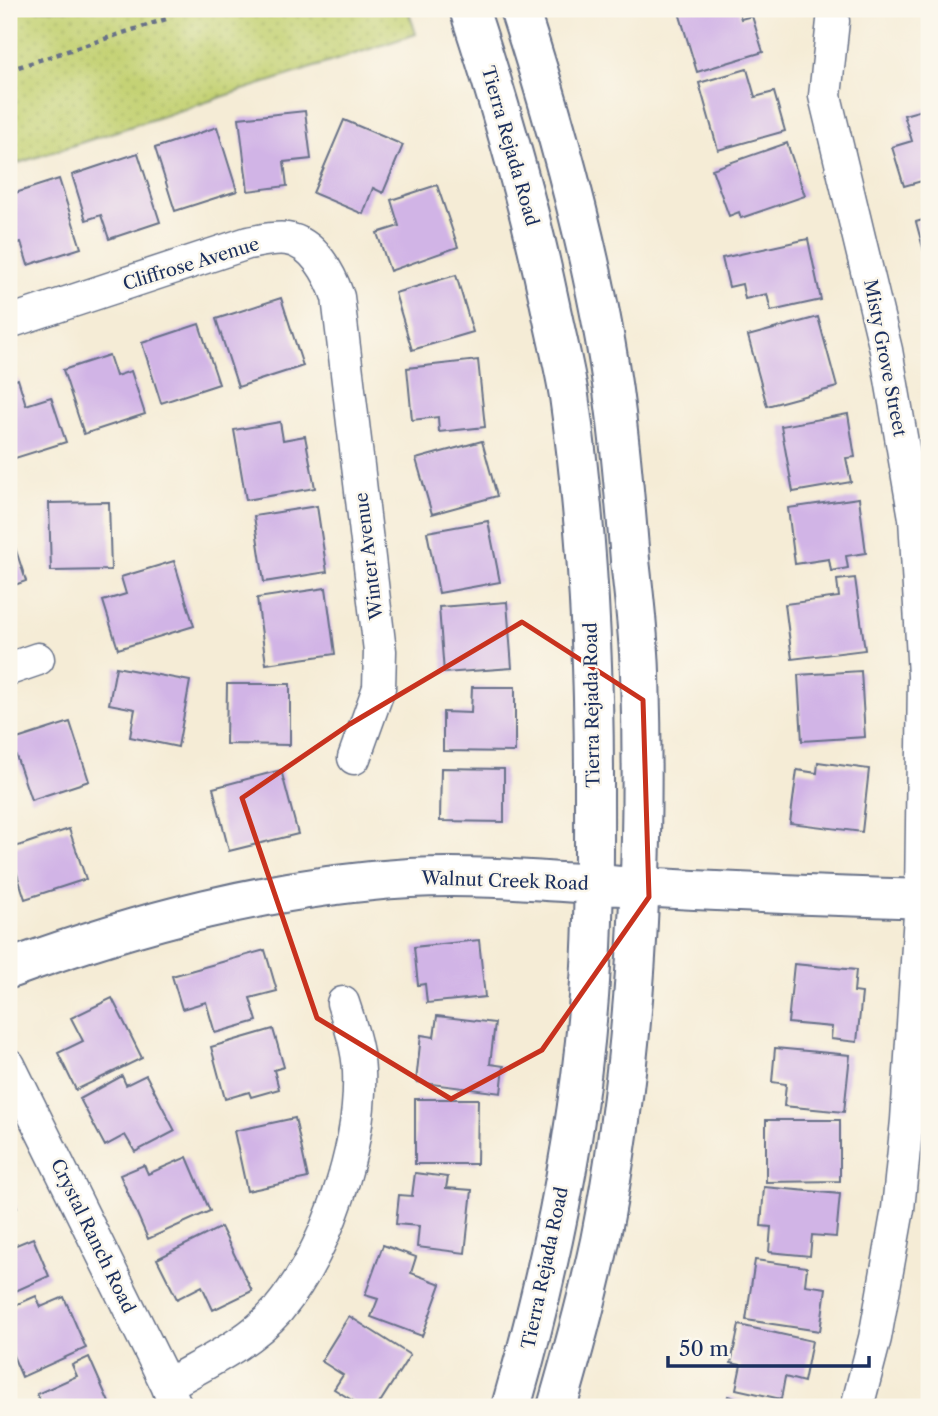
<svg xmlns="http://www.w3.org/2000/svg" width="938" height="1416" font-family="'Libre Caslon Text',serif">
<style>
.grass{fill:url(#grass-dots);stroke:#708069;stroke-width:2}
.building{fill:#d1b4e6}
.lines{fill:none;stroke-linecap:round;stroke-linejoin:round}
.street-casing{stroke:#677188;stroke-width:35}
.secondary-casing{stroke:#677188;stroke-width:42}
.path{stroke:#677188;stroke-width:4.5;stroke-dasharray:5 5;stroke-linecap:butt}
.street{stroke:#fff;stroke-width:32}
.secondary{stroke:#fff;stroke-width:38}
.marked{fill:none;stroke:#c8321e;stroke-width:5;stroke-linejoin:round}
.labels{text-anchor:middle;stroke-width:5;stroke-linejoin:round;paint-order:stroke}
.street-label{font-size:18px;fill:#1b2f5e;stroke:#fbf7ec}
</style>
<defs>
<pattern id="grass-dots" width="8" height="8" patternUnits="userSpaceOnUse" patternTransform="scale(1.75)"><rect width="8" height="8" fill="#c4d274"/><path d="M2 2h.1M6 6h.1" fill="none" stroke="#a8b567" stroke-width="1.8" stroke-linecap="round"/></pattern>
</defs>
<rect width="100%" height="100%" fill="#fbf7ec"/>
<filter id="ink" filterUnits="userSpaceOnUse"><feTurbulence type="fractalNoise" baseFrequency=".0143" numOctaves="2"/><feDisplacementMap in="SourceGraphic" scale="14" xChannelSelector="R" yChannelSelector="G"/><feConvolveMatrix kernelMatrix="1 2 1 2 8 2 1 2 1" color-interpolation-filters="sRGB"/></filter>
<filter id="wash" filterUnits="userSpaceOnUse"><feTurbulence type="fractalNoise" baseFrequency=".00686" numOctaves="4" result="noise"/><feDisplacementMap in="SourceGraphic" scale="28" xChannelSelector="R" yChannelSelector="G"/><feGaussianBlur stdDeviation="1.57" result="paint"/><feColorMatrix in="noise" values="0 0 0 0 0 0 0 0 0 0 0 0 0 0 0 0 0 1.4 0 .05"/><feComposite in="paint" operator="in"/></filter>
<g filter="url(#wash)">
<rect width="100%" height="100%" fill="#f5ecd6"/>
<!-- grass -->
<path class="grass" d="M 9,9 L 408,9 L 416,34 L 9,166 Z"/>
<g id="blocks">
<!-- building -->
<path class="building" d="M 678,9 L 738,9 L 741,19 L 752,16 L 763,52 L 697,72 Z
M 747,69 L 755,97 L 774,92 L 785,131 L 718,150 L 699,83 Z
M 929,108 L 929,179 L 904,186 L 892,147 L 912,141 L 904,115 Z
M 305,111 L 311,159 L 284,162 L 287,186 L 248,191 L 239,118 Z
M 344,120 L 403,145 L 383,193 L 373,188 L 363,214 L 313,193 Z
M 217,127 L 237,191 L 175,211 L 155,148 Z
M 787,143 L 805,196 L 741,218 L 739,212 L 729,216 L 712,169 Z
M 138,153 L 160,222 L 109,239 L 101,215 L 86,220 L 72,175 Z
M 59,179 L 81,248 L 28,265 L 21,242 L 9,246 L 9,195 Z
M 437,185 L 458,247 L 390,271 L 377,233 L 399,226 L 391,200 Z
M 929,218 L 929,266 L 928,266 L 916,222 Z
M 808,239 L 821,300 L 771,311 L 767,294 L 745,299 L 742,284 L 729,287 L 722,258 Z
M 456,275 L 473,332 L 412,350 L 395,293 Z
M 281,298 L 303,366 L 238,387 L 216,319 Z
M 818,317 L 837,387 L 767,406 L 748,336 Z
M 199,324 L 219,384 L 161,403 L 142,343 Z
M 109,355 L 116,376 L 131,371 L 145,414 L 84,434 L 63,370 Z
M 478,360 L 485,427 L 439,432 L 438,417 L 412,420 L 407,368 Z
M 18,379 L 26,405 L 51,397 L 66,442 L 9,460 L 9,382 Z
M 848,414 L 855,457 L 846,458 L 851,482 L 793,492 L 781,426 Z
M 280,422 L 283,440 L 305,436 L 315,488 L 246,500 L 234,430 Z
M 482,441 L 497,496 L 432,514 L 416,459 Z
M 859,498 L 866,553 L 846,556 L 848,568 L 831,571 L 829,559 L 795,564 L 788,508 Z
M 109,502 L 111,570 L 51,571 L 49,503 Z
M 317,506 L 327,572 L 264,582 L 254,516 Z
M 488,521 L 500,582 L 439,593 L 427,532 Z
M 9,529 L 26,581 L 9,587 Z
M 174,561 L 194,626 L 118,649 L 103,601 L 126,594 L 121,577 Z
M 855,578 L 865,650 L 792,659 L 785,604 L 839,597 L 837,580 Z
M 326,588 L 335,654 L 266,664 L 257,598 Z
M 507,602 L 512,668 L 444,673 L 439,607 Z
M 116,667 L 190,681 L 178,747 L 130,737 L 135,709 L 109,704 Z
M 861,671 L 865,737 L 802,741 L 798,675 Z
M 227,684 L 290,684 L 290,745 L 226,744 Z
M 472,687 L 515,687 L 515,752 L 443,751 L 443,712 L 471,713 Z
M 70,722 L 89,781 L 31,800 L 11,741 Z
M 818,762 L 869,769 L 862,832 L 790,823 L 797,770 L 817,773 Z
M 441,768 L 504,769 L 504,822 L 440,821 Z
M 281,770 L 298,834 L 229,851 L 213,788 Z
M 69,829 L 86,879 L 25,899 L 9,849 Z
M 479,940 L 485,997 L 427,1003 L 425,984 L 418,985 L 414,947 Z
M 265,950 L 277,991 L 250,998 L 257,1021 L 215,1033 L 206,1002 L 182,1009 L 172,976 Z
M 794,964 L 856,970 L 854,992 L 862,993 L 857,1042 L 831,1039 L 832,1027 L 788,1023 Z
M 112,998 L 142,1058 L 76,1090 L 58,1053 L 83,1041 L 71,1018 Z
M 437,1016 L 495,1023 L 490,1064 L 504,1066 L 501,1093 L 416,1082 L 421,1035 L 434,1037 Z
M 273,1029 L 284,1067 L 274,1070 L 279,1089 L 251,1097 L 249,1092 L 225,1099 L 211,1047 Z
M 775,1048 L 850,1055 L 844,1112 L 784,1106 L 786,1084 L 772,1082 Z
M 146,1075 L 175,1131 L 135,1152 L 125,1135 L 105,1146 L 80,1099 L 122,1076 L 126,1085 Z
M 415,1099 L 478,1099 L 477,1164 L 415,1164 Z
M 295,1118 L 308,1178 L 247,1191 L 234,1131 Z
M 766,1120 L 840,1120 L 840,1181 L 766,1182 Z
M 187,1157 L 210,1211 L 148,1239 L 120,1175 L 144,1165 L 148,1174 Z
M 415,1173 L 448,1177 L 446,1188 L 472,1190 L 465,1253 L 417,1247 L 419,1226 L 396,1224 L 399,1195 L 412,1196 Z
M 764,1187 L 840,1194 L 836,1237 L 812,1235 L 810,1256 L 769,1252 L 771,1227 L 761,1226 Z
M 9,1189 L 17,1208 L 9,1211 Z
M 221,1227 L 252,1291 L 213,1310 L 202,1286 L 177,1299 L 157,1259 Z
M 33,1238 L 49,1276 L 9,1294 L 9,1248 Z
M 383,1245 L 416,1257 L 411,1273 L 441,1284 L 422,1336 L 371,1317 L 378,1299 L 365,1295 Z
M 755,1260 L 807,1267 L 805,1285 L 826,1288 L 820,1331 L 746,1320 Z
M 36,1296 L 41,1307 L 64,1297 L 86,1348 L 22,1377 L 9,1346 L 9,1308 Z
M 349,1316 L 410,1355 L 377,1407 L 363,1407 L 334,1389 L 343,1375 L 321,1361 Z
M 739,1325 L 812,1341 L 804,1382 L 785,1377 L 781,1399 L 736,1389 L 741,1365 L 731,1363 Z
M 89,1357 L 111,1407 L 43,1407 L 37,1394 L 77,1376 L 72,1365 Z
M 728,1396 L 764,1407 L 725,1407 Z"/>
</g>
</g>
<g filter="url(#ink)">
<use href="#blocks" fill-opacity="0" stroke="#677188" stroke-width="2"/>
<g class="lines">
<!-- street casing -->
<g class="street-casing">
<path id="street" d="M 833,21 L 825,96 L 886,350 L 915,518 L 924,676 L 921,898 L 907,1120 L 898,1209 L 875,1338 L 857,1407
M 9,322 L 248,243 C 260,241 275,237 287,239 C 314,243 330,274 338,297 L 380,651 L 379,688 L 354,758
M 9,669 L 38,659
M 9,1065 L 167,1385 L 176,1407
M 167,1385 C 205,1363 249,1343 278,1310 C 327,1251 362,1147 359,1071 C 358,1047 350,1025 343,1003"/>
</g>
<!-- secondary casing -->
<g class="secondary-casing">
<path id="secondary" d="M 469,9 C 501,107 529,204 550,305 C 556,335 564,365 569,396 C 587,523 594,652 594,780 C 594,842 595,904 591,966 C 583,1115 552,1264 511,1407
M 519,9 C 554,117 585,228 605,340 C 618,412 624,487 630,560 C 634,597 639,636 640,673 C 646,864 637,1054 600,1241 C 588,1297 573,1352 557,1407
M 9,969 C 138,922 272,886 410,878 C 481,874 552,882 622,886 C 724,892 827,896 929,899"/>
</g>
<!-- path -->
<path class="path" d="M 9,70 L 166,19 L 164,9"/>
<!-- street -->
<use href="#street" class="street"/>
<!-- secondary -->
<use href="#secondary" class="secondary"/>
</g>
</g>
<!-- marked area -->
<path class="marked" d="M 522,622 L 643,700 L 649,897 L 542,1050 L 451,1099 L 317,1018 L 242,798 L 350,724 Z"/>
<g class="labels">
<!-- street labels -->
<g class="street-label">
<text transform="translate(510 146) rotate(74)" y="6">Tierra Rejada Road</text>
<text transform="translate(191 264) rotate(-17)" y="6">Cliffrose Avenue</text>
<text transform="translate(885 358) rotate(79)" y="6">Misty Grove Street</text>
<text transform="translate(369 556) rotate(-97)" y="6">Winter Avenue</text>
<text transform="translate(592 705) rotate(-91)" y="6">Tierra Rejada Road</text>
<text transform="translate(505 881) rotate(2)" y="6">Walnut Creek Road</text>
<text transform="translate(93 1236) rotate(64)" y="6">Crystal Ranch Road</text>
<text transform="translate(545 1268) rotate(-78)" y="6">Tierra Rejada Road</text>
</g>
</g>
<!-- margin -->
<rect width="938" height="1416" fill="none" stroke="#fbf7ec" stroke-width="35"/>
<!-- scale -->
<path d="M668 1356v10h201v-10" fill="none" stroke="#1b2f5e" stroke-width="3.5"/>
<text x="679" y="1356" font-size="21" fill="#1b2f5e" stroke="#fbf7ec" stroke-width="5" paint-order="stroke">50 m</text>
</svg>
